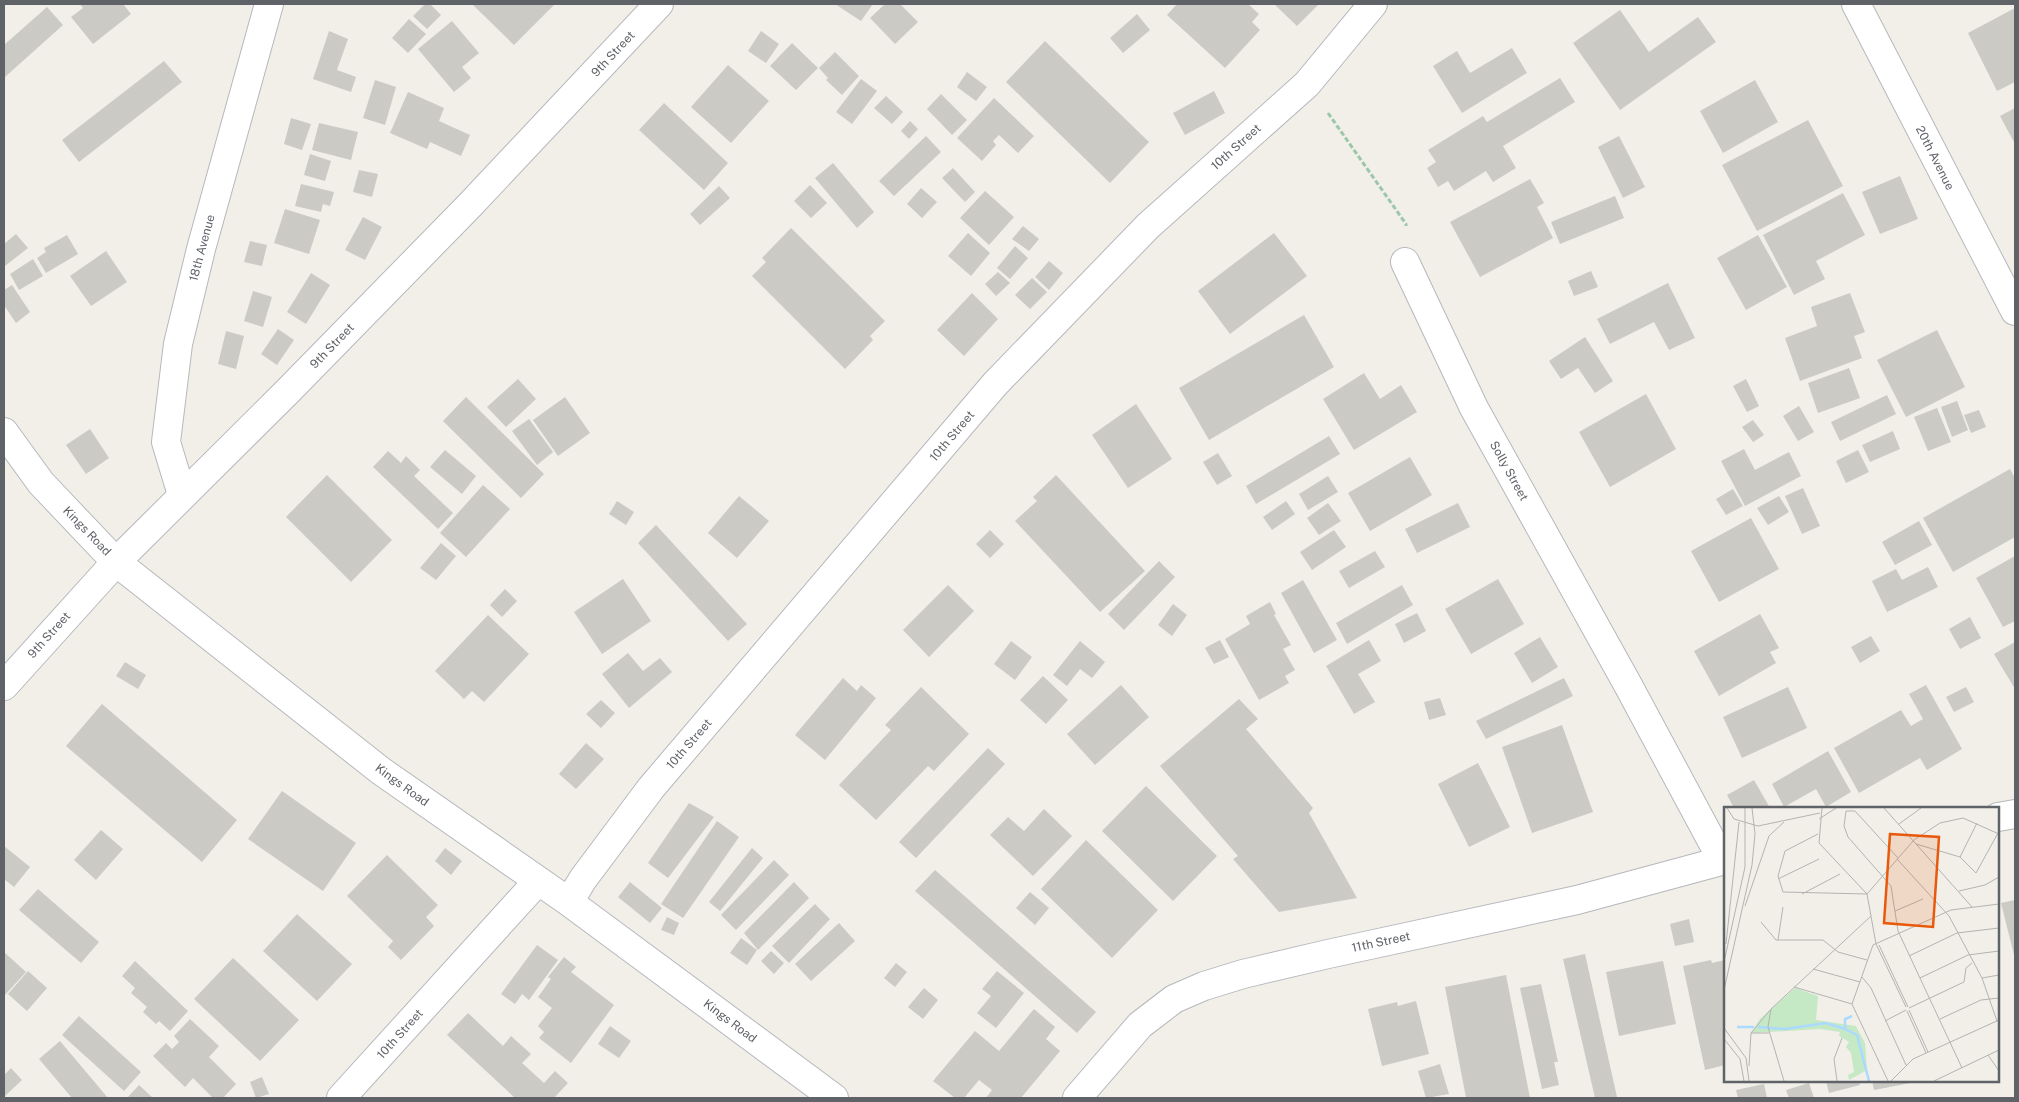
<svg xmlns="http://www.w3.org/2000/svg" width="2019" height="1102" font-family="'Public Sans',sans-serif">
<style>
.building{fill:#cccac5}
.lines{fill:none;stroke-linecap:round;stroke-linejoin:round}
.street-casing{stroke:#b5b8bc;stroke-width:30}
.path{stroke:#9cc7a9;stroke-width:3;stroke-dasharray:5 2.5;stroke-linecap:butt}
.street{stroke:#fff;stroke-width:28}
.labels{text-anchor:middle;stroke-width:5;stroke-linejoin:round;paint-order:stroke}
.street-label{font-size:12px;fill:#5f6368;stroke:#fff}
.inset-river{fill:none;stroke:#aadaff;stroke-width:2.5}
.inset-road{fill:none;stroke:#b3b3b1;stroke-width:1}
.view{fill:#e8590c;fill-opacity:0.15;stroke:#e8590c;stroke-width:2.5}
.inset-edge{fill:none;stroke:#5f6368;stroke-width:2.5}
</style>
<rect width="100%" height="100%" fill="#f1efe8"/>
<!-- building -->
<path class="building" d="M 80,4 L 123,4 L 131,14 L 93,44 L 71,17 L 83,8 Z
M 425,4 L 430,4 L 441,15 L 427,29 L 413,16 Z
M 472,4 L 555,4 L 514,45 Z
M 835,4 L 873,4 L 861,21 Z
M 885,4 L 900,4 L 918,22 L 895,44 L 870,18 Z
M 1177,4 L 1248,4 L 1259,14 L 1252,22 L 1260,30 L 1225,68 L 1167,15 Z
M 1274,4 L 1319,4 L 1297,26 Z
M 47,7 L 63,25 L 5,77 L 4,75 L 4,45 Z
M 2015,8 L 2015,82 L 1997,91 L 1968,33 Z
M 1620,10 L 1649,52 L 1698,17 L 1716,42 L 1620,110 L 1573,43 Z
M 1137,14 L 1150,30 L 1123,53 L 1110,38 Z
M 409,19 L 426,34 L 408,53 L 392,38 Z
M 452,21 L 479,53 L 462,67 L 471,78 L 454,92 L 418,49 Z
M 329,31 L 348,39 L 337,70 L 356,77 L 351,92 L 313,79 Z
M 761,31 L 779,44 L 766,63 L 748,51 Z
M 1045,41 L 1149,142 L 1110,183 L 1006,82 Z
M 792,43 L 818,68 L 796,90 L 770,66 Z
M 1512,48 L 1527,73 L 1462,113 L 1433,66 L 1457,51 L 1470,73 Z
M 835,52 L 859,76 L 842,95 L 826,80 L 828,78 L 819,68 Z
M 164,61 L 182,82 L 79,162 L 62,140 Z
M 728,65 L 769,101 L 731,143 L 691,107 Z
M 967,72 L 987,87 L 976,101 L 957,87 Z
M 1560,78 L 1575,102 L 1503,146 L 1516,168 L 1493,182 L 1486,171 L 1454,191 L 1448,181 L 1438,187 L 1427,168 L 1436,162 L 1428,150 L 1483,116 L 1487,122 Z
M 861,79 L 877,91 L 852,124 L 836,112 Z
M 375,80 L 396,87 L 385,125 L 363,118 Z
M 1755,80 L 1778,122 L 1723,153 L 1700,111 Z
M 1214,91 L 1225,113 L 1185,135 L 1173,113 Z
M 408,92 L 444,108 L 439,121 L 470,135 L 461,156 L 430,142 L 427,149 L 390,133 Z
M 941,94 L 967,120 L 952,135 L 927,109 Z
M 886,96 L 903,112 L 892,124 L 874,108 Z
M 994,98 L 1034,136 L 1018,153 L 999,135 L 993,141 L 996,145 L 982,161 L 957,138 Z
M 664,103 L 728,163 L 704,190 L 639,130 Z
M 2015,108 L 2015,144 L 2000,116 Z
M 291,118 L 311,124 L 302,150 L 284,144 Z
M 1808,120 L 1843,186 L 1757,231 L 1722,165 Z
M 910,121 L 918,129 L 909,139 L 901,131 Z
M 319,123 L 358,132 L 351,160 L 312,150 Z
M 926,136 L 941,152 L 894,196 L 879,181 Z
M 1619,136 L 1645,187 L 1623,198 L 1598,147 Z
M 310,154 L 331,161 L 325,181 L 304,175 Z
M 833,163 L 874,212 L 857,228 L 815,178 Z
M 953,168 L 975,192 L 965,202 L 942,178 Z
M 359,170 L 378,174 L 372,197 L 353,192 Z
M 1900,176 L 1918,219 L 1880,234 L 1862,192 Z
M 1530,179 L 1544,203 L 1537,207 L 1553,238 L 1480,277 L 1450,222 Z
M 301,184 L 334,192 L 330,206 L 323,204 L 321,212 L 295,206 Z
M 810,185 L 827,203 L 811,218 L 794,201 Z
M 719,186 L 730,198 L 700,225 L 690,214 Z
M 921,188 L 937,202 L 922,218 L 907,204 Z
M 985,191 L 1014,217 L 989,245 L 960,218 Z
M 1843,193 L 1865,235 L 1816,261 L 1825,279 L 1794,295 L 1763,235 Z
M 1615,196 L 1624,218 L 1560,244 L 1551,222 Z
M 285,209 L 320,220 L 309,254 L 274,243 Z
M 363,217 L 382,227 L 365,260 L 345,250 Z
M 1023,226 L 1039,239 L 1029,251 L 1012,239 Z
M 791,228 L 885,321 L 870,336 L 873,340 L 845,369 L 752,276 L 766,262 L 762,258 Z
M 968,233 L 990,253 L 971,276 L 948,256 Z
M 1274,233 L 1307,276 L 1230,334 L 1198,291 Z
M 16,234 L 28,248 L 5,266 L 4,244 Z
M 67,235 L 78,254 L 46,273 L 37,258 L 46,252 L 44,248 Z
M 1758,235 L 1787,287 L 1746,310 L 1717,258 Z
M 250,241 L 267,245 L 262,266 L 244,262 Z
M 1015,246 L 1028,258 L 1010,279 L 997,268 Z
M 106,251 L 127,282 L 91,306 L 70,276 Z
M 33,259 L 43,276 L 19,290 L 10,274 Z
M 1049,261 L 1063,273 L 1049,290 L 1035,277 Z
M 1591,271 L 1598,287 L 1574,296 L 1568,281 Z
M 998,272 L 1010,283 L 996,296 L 985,284 Z
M 311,273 L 330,285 L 306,324 L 287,312 Z
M 1032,278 L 1047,292 L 1030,309 L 1015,295 Z
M 1668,283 L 1695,338 L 1669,350 L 1654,322 L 1610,344 L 1597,319 Z
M 12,285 L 30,312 L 16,323 L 4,305 L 4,290 Z
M 253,291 L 272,297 L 263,327 L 244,321 Z
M 972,293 L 998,319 L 964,356 L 937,330 Z
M 1850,293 L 1865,332 L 1854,336 L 1862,358 L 1800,381 L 1785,338 L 1817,326 L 1811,307 Z
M 1304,315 L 1334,367 L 1209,440 L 1179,388 Z
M 278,329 L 294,340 L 277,365 L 261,354 Z
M 1937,330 L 1965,387 L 1906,417 L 1877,360 Z
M 226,331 L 244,336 L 236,369 L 218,364 Z
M 1585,337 L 1613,381 L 1595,393 L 1578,368 L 1561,379 L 1549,361 Z
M 1849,368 L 1860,398 L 1818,413 L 1808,383 Z
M 1364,373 L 1380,399 L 1401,385 L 1417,412 L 1354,450 L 1323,399 Z
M 518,379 L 536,399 L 506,427 L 487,407 Z
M 1746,379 L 1759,406 L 1747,412 L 1733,386 Z
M 1646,394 L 1676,449 L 1610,487 L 1579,432 Z
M 1887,395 L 1896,414 L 1840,441 L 1831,422 Z
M 466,397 L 544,474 L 521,498 L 443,421 Z
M 565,397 L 590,433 L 558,456 L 533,420 Z
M 1957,401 L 1968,430 L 1952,437 L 1941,407 Z
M 1136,404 L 1172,459 L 1128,488 L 1092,435 Z
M 1799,406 L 1814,432 L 1798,441 L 1783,416 Z
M 1937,408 L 1951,442 L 1928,451 L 1914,417 Z
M 1979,410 L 1986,427 L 1971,433 L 1964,415 Z
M 529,419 L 553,452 L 537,465 L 512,431 Z
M 1753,420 L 1764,435 L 1753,442 L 1742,427 Z
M 90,429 L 109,458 L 86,474 L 66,445 Z
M 1893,431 L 1900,449 L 1870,462 L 1862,445 Z
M 1329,436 L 1340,454 L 1256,504 L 1246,486 Z
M 1744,449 L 1755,470 L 1789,452 L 1801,476 L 1745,506 L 1721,461 Z
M 445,450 L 476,476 L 462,494 L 430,467 Z
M 1858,450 L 1869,472 L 1846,483 L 1836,461 Z
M 388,451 L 401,463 L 406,456 L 420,470 L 414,476 L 453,513 L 438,529 L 373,467 Z
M 1218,453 L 1232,476 L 1217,485 L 1203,462 Z
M 1410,457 L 1432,495 L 1370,531 L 1348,493 Z
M 2010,469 L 2015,478 L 2015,537 L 1953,572 L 1923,518 Z
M 327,475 L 392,540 L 351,582 L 286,517 Z
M 1056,475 L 1145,571 L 1100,612 L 1015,521 L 1037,501 L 1033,497 Z
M 1328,476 L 1338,492 L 1308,510 L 1299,494 Z
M 483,485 L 510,509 L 466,557 L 440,533 Z
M 1803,488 L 1820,526 L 1802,534 L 1785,496 Z
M 1733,489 L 1743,506 L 1726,515 L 1716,499 Z
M 739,496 L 769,521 L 737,558 L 708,533 Z
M 1779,496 L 1789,512 L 1768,525 L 1757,508 Z
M 617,501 L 634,512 L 626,525 L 609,514 Z
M 1286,501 L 1295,514 L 1272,530 L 1263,517 Z
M 1328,503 L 1341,521 L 1319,535 L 1307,518 Z
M 1458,503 L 1470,527 L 1417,553 L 1405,529 Z
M 1751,518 L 1779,569 L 1719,602 L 1691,551 Z
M 1919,521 L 1932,545 L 1895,565 L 1882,542 Z
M 656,525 L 747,624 L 728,641 L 638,543 Z
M 990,530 L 1004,544 L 990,558 L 976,544 Z
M 1334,530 L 1346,547 L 1312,570 L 1300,552 Z
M 441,543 L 456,556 L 436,580 L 420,568 Z
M 1375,551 L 1385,567 L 1349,588 L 1339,571 Z
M 2015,556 L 2015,621 L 2003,627 L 1976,578 Z
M 1159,561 L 1175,577 L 1124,630 L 1108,614 Z
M 1928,567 L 1938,587 L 1887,612 L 1872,581 L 1896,569 L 1902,580 Z
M 623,579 L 651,621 L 602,654 L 574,612 Z
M 1498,579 L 1524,624 L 1471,654 L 1445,609 Z
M 1303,580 L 1337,640 L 1314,653 L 1281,593 Z
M 948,585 L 974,611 L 929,657 L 903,630 Z
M 1402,585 L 1413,605 L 1347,644 L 1336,623 Z
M 505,589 L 517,601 L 502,617 L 490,605 Z
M 1270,602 L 1276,614 L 1274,615 L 1291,645 L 1283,649 L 1295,670 L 1285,676 L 1289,683 L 1259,700 L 1225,639 L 1250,624 L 1246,616 Z
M 1173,604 L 1187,615 L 1172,636 L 1158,625 Z
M 1417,613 L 1426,631 L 1404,643 L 1395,624 Z
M 1760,614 L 1779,648 L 1770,652 L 1776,663 L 1719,696 L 1694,651 Z
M 488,615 L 529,654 L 484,702 L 472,691 L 464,699 L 435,671 Z
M 1970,617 L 1981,638 L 1960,649 L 1949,629 Z
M 1871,636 L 1880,651 L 1860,663 L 1851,647 Z
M 1540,637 L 1558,667 L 1532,683 L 1514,653 Z
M 1220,640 L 1229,657 L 1214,664 L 1205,648 Z
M 1369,640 L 1381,661 L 1358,674 L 1375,702 L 1354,714 L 1326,666 Z
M 1011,641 L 1032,657 L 1015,680 L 994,664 Z
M 1080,641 L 1105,662 L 1092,678 L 1080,669 L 1067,686 L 1053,675 Z
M 2015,642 L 2015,689 L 1994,654 Z
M 628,653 L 643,671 L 660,658 L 672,672 L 629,708 L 602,674 Z
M 125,662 L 146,675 L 138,689 L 116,676 Z
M 1043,676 L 1068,700 L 1046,724 L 1020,700 Z
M 843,678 L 857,691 L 861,685 L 876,698 L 825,760 L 795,735 Z
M 1564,678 L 1573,696 L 1486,739 L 1476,721 Z
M 1121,685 L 1149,717 L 1095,765 L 1067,734 Z
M 1926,685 L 1962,749 L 1927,770 L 1920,758 L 1859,793 L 1834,748 L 1901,710 L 1911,726 L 1923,719 L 1909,694 Z
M 921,687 L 969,734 L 934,771 L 928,766 L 876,820 L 839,785 L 891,730 L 885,725 Z
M 1788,687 L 1807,728 L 1742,758 L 1723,717 Z
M 1966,687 L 1974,702 L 1954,712 L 1946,697 Z
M 1440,698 L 1446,715 L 1429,720 L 1424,702 Z
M 1239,699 L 1258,719 L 1246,729 L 1313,808 L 1309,813 L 1357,898 L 1279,912 L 1233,859 L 1238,856 L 1160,766 Z
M 601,700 L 615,713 L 601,728 L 586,714 Z
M 102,704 L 237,820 L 202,862 L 66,746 Z
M 1562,725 L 1593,812 L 1532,833 L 1502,747 Z
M 586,743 L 604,759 L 576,789 L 559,774 Z
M 988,748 L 1005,764 L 916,858 L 899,842 Z
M 1828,751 L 1851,792 L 1826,807 L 1816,789 L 1784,807 L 1772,784 Z
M 1478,763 L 1510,827 L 1469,847 L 1438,784 Z
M 1754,780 L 1770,808 L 1734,808 L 1727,795 Z
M 1146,786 L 1217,856 L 1173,901 L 1102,831 Z
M 282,791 L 356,843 L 323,891 L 248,839 Z
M 689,803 L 714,817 L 668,878 L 648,863 Z
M 1044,809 L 1072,836 L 1033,876 L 990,835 L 1008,817 L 1024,831 Z
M 717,821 L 739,837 L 683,918 L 661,904 Z
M 101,830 L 123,849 L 96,880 L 74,860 Z
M 1086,840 L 1158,910 L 1112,958 L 1041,889 Z
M 4,846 L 30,867 L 14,887 L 4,879 Z
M 445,848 L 462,861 L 451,875 L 435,861 Z
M 752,848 L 763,858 L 720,911 L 709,902 Z
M 387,855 L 438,905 L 426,917 L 434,926 L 401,960 L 388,947 L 393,941 L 347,896 Z
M 774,860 L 789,875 L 736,930 L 721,915 Z
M 935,870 L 1096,1012 L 1077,1033 L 915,891 Z
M 630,882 L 662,908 L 650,923 L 618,897 Z
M 794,882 L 809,898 L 758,950 L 744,933 Z
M 38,889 L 99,942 L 81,963 L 19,910 Z
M 1030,892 L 1049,908 L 1035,925 L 1016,908 Z
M 2015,900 L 2015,959 L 2001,903 Z
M 815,904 L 830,919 L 789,963 L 772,946 Z
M 297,914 L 352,964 L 317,1001 L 263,951 Z
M 667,917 L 679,923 L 674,935 L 661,930 Z
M 1689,919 L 1694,942 L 1675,946 L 1670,924 Z
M 839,923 L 855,941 L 811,981 L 795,964 Z
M 741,938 L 757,950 L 747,965 L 730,953 Z
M 537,945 L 558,960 L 529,1000 L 522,994 L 515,1004 L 501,994 Z
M 771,951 L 784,963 L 774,974 L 761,961 Z
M 4,952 L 26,972 L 4,996 Z
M 1585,954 L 1617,1097 L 1611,1098 L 1595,1098 L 1563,959 Z
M 564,957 L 576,967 L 571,972 L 614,1005 L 571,1063 L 539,1038 L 544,1032 L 538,1026 L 552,1008 L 538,997 L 551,979 L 548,977 Z
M 233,958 L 299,1020 L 260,1061 L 194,999 Z
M 1711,960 L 1712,963 L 1725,960 L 1725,1065 L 1705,1070 L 1683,966 Z
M 135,961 L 188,1011 L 170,1031 L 159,1021 L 156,1024 L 143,1012 L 147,1007 L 131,993 L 135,988 L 122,976 Z
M 1663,961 L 1676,1024 L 1619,1036 L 1606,972 Z
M 896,963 L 907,972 L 895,987 L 884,978 Z
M 28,971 L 47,988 L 27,1011 L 8,994 Z
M 997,971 L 1024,993 L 996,1028 L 977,1013 L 991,996 L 982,989 Z
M 1506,975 L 1530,1098 L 1466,1098 L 1445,987 Z
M 1541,984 L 1558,1062 L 1554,1062 L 1559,1085 L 1542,1089 L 1520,988 Z
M 924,988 L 938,1000 L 923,1019 L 908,1007 Z
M 1416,1001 L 1429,1054 L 1382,1066 L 1368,1009 L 1397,1002 L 1398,1006 Z
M 1034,1009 L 1055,1027 L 1046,1039 L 1060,1051 L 1021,1098 L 986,1098 L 992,1090 L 979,1080 L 964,1098 L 955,1098 L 933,1081 L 975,1031 L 999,1051 Z
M 468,1013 L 503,1046 L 511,1036 L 531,1054 L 522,1063 L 544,1083 L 555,1071 L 568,1083 L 554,1098 L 515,1098 L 447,1035 Z
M 79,1016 L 141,1072 L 124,1091 L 62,1035 Z
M 190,1019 L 219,1046 L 209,1057 L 236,1084 L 223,1098 L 213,1098 L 193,1078 L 185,1087 L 153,1056 L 166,1043 L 172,1049 L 179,1042 L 174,1036 Z
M 610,1026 L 631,1041 L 619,1058 L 598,1044 Z
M 60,1041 L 108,1098 L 72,1098 L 39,1059 Z
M 1440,1064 L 1449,1094 L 1426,1098 L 1418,1071 Z
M 11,1068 L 22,1080 L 5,1096 L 4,1075 Z
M 262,1077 L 269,1094 L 256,1098 L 250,1082 Z
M 1826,1081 L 1859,1081 L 1860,1085 L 1829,1093 Z
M 1872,1081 L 1916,1081 L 1916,1082 L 1874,1090 Z
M 1809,1083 L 1814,1098 L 1789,1098 L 1786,1090 Z
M 1764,1084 L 1767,1098 L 1738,1098 L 1736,1090 Z
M 139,1085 L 153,1098 L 127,1098 Z"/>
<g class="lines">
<!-- street casing -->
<g class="street-casing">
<path id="street" d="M 1856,4 L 2015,311
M 1405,262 L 1474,408 L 1628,685 L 1722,860
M 4,432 L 41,483 L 116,562 L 381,771 L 569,902 L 834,1098
M 182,495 L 166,442 L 178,344 L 201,249 L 269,4
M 4,686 L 116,562 L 288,391 L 470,205 L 659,4
M 1998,817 L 2015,814
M 569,902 L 583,879 L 651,788 L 995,384 L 1148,226 L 1307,84 L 1373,4
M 341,1098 L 538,881
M 1077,1098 L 1140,1025 L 1174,999 L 1204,986 L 1243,974 L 1328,954 L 1577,900 L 1725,860"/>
</g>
<!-- path -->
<path class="path" d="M 1328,113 L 1406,224 L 1406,226"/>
<!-- street -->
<use href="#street" class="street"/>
</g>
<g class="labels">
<!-- street labels -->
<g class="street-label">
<text transform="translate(613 54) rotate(-47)" y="4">9th Street</text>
<text transform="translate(1236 147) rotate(-42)" y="4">10th Street</text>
<text transform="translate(1935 158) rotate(63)" y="4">20th Avenue</text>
<text transform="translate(202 248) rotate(-75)" y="4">18th Avenue</text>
<text transform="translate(332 346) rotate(-46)" y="4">9th Street</text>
<text transform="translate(952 436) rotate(-50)" y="4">10th Street</text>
<text transform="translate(1509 471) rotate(61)" y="4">Solly Street</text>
<text transform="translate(87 531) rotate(46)" y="4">Kings Road</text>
<text transform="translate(49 635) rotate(-48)" y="4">9th Street</text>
<text transform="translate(689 744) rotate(-49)" y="4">10th Street</text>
<text transform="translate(402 785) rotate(36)" y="4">Kings Road</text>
<text transform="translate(1381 942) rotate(-12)" y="4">11th Street</text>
<text transform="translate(730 1021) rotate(37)" y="4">Kings Road</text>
<text transform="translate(400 1034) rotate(-48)" y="4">10th Street</text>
</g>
</g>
<!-- overview -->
<g transform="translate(1724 807)">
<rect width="275" height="275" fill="#f1efe8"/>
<path d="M 71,181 L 94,189 L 92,213 L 132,219 L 141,236 L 143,263 L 125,273 L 124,268 L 130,265 L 127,246 L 122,240 L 125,235 L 115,229 L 116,225 L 96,222 L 27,226 L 36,212 Z" fill="#c5e8c5"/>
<path class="inset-river" d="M 13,220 L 30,220M 34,220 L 61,222 L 102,216 L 121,222 L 121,212 L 128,209M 121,222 L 133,228 L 145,274"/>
<path class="inset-road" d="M 3,1 L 10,12 L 34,19 L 96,6M 98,1 L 95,36 L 143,87 L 152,137 L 182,200M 160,1 L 248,100M 95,12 L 112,1M 175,17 L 197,1M 94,27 L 61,44 L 54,69 L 59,85 L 143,87M 192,37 L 236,50 L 252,66 L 274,26M 236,50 L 253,16M 174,51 L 131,4 L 122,4 L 120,19 L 124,30 L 167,79 L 174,124 L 238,261M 173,52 L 225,109 L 258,171 L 273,214M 54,72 L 95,52M 235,84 L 261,78 L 275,70M 78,87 L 116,67M 143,87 L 190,33 L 216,16 L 239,11 L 275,27M 21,99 L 45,29 L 60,15M 171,104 L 199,92M 37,115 L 52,133 L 99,133 L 114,145 L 143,153M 54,133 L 59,100M 2,137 L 15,15M 155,138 L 184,200M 185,149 L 233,126 L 275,121M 0,155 L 21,60 L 21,1M 89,162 L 136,175M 138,170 L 147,181 L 182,258M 196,171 L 244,148 L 275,144M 258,171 L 275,168M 70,180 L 128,197M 0,183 L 28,58 L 31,27 L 28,1M 128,197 L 149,138 L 227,103 L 275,97M 128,197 L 164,274M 185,201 L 240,175 L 242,161 L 248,156M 185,203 L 204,245M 183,204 L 202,246M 216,212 L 257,193 L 275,191M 161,214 L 182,203M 0,221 L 22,251 L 25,274M 27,226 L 46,203M 0,232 L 16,252 L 20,274M 264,248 L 275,264M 25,259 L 27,226 L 45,226M 60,274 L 44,220 L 47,202 L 147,109M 113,274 L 110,252 L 118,231M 167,274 L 189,252 L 275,213M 210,274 L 275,243"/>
<path class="view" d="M 166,27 L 215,30 L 209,120 L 160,116 Z"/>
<rect width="275" height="275" class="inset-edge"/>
</g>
<!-- border -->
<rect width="2019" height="1102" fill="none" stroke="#5f6368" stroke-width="10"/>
</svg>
